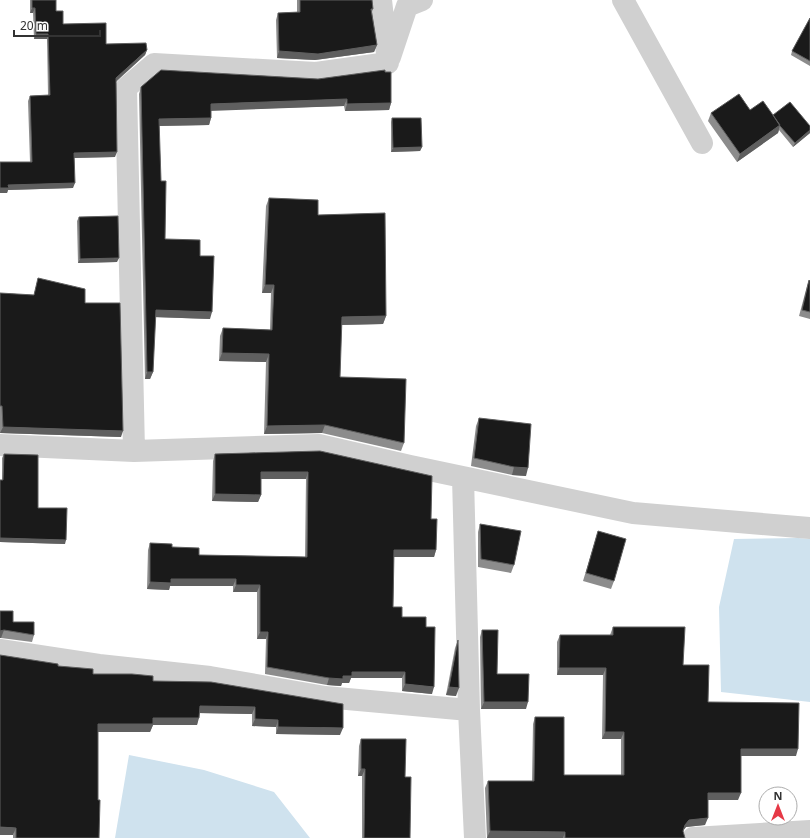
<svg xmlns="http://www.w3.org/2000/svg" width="810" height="838" font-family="'Noto Sans',sans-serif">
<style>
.water{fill:#cfe2ee}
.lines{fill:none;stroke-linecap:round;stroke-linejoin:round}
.minor{stroke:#d0d0d0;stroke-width:22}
.wall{fill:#8c8c8c}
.shaded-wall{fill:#5f5f5f}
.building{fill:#1a1a1a;stroke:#5f5f5f}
</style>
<rect width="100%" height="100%" fill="#fff"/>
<!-- water -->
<path class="water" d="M 798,538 L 810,539 L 810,702 L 721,692 L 719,607 L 734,539 Z
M 129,755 L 204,770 L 274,792 L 310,838 L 115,838 Z"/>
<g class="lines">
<!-- minor -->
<path class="minor" d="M 623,0 L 702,143
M 390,57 L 407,6 L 422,0
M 0,445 L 134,451 L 319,445 L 410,466 L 633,513 L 810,528
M 134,451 L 126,88 L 154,64 L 316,73 L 388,63 L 381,0
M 463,477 L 469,710
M 0,650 L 99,665 L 210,677 L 325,697 L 469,710 L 475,838
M 693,838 L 810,831"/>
</g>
<!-- wall -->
<path class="wall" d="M 30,0 L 56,0 L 56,11 L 63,24 L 106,44 L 147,50 L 145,55 L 116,82 L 115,157 L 74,158 L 73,188 L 8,190 L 7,193 L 0,193 L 30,162 L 28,101 L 30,96 L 48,95 L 47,39 L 34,39 L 33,13 L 30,13 Z
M 297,0 L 372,0 L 373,9 L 372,12 L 377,45 L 374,52 L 315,60 L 277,58 L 276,20 L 278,13 L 297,12 Z
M 810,18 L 810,66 L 791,55 L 792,51 Z
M 161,70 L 391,103 L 389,110 L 345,111 L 344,106 L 211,110 L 211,118 L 209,125 L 159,126 L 161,181 L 165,239 L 200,256 L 210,319 L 155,317 L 153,372 L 150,379 L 145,379 L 139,94 L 141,87 Z
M 750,110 L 773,115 L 810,126 L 810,133 L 793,147 L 779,130 L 778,133 L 737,162 L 708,121 L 711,113 Z
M 392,118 L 422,147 L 420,151 L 391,152 L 391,122 Z
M 269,198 L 318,215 L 386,316 L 383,324 L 341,325 L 340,377 L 404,443 L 401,451 L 322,433 L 264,434 L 266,362 L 219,361 L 220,336 L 223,328 L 270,330 L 271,293 L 262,293 L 266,206 Z
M 79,217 L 117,262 L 78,263 L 77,221 Z
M 38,278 L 85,303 L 121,437 L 0,433 L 0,293 L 34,295 Z
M 809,280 L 810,281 L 810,319 L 799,316 L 807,286 Z
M 479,418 L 526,476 L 512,475 L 471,466 L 476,426 Z
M 320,451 L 431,519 L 436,550 L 434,557 L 394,557 L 393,607 L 402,617 L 426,627 L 432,694 L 402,691 L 402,678 L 351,678 L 349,683 L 342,683 L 341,686 L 327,685 L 265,674 L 266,639 L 257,639 L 257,592 L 233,592 L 233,586 L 170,586 L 169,590 L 147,589 L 148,550 L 150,543 L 172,547 L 199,555 L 305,557 L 306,479 L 261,479 L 261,495 L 258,502 L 212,501 L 213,461 L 215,454 Z
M 4,454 L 38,508 L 65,544 L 0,542 L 0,480 L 2,480 L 2,458 Z
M 480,524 L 514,565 L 511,573 L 478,567 L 478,532 Z
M 598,531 L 614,581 L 611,589 L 583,581 Z
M 0,611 L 13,622 L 34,635 L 32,642 L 1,638 Z
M 613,627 L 683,665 L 708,702 L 796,756 L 741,756 L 738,800 L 708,800 L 705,825 L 686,827 L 683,831 L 685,838 L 487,838 L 485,788 L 488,781 L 532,781 L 533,724 L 535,717 L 564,775 L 621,775 L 621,739 L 602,739 L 603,675 L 557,675 L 557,642 L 560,635 L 610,635 Z
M 482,630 L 497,674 L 526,709 L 481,709 L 480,637 Z
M 458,640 L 456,696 L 446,695 L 455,648 Z
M 58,666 L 93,674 L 153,681 L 211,682 L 340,735 L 276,734 L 276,727 L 252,726 L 252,714 L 199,713 L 197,725 L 153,725 L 150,732 L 98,732 L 98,800 L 99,838 L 13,838 L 13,835 Z
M 361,739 L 405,777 L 410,838 L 362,838 L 362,776 L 358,776 L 359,746 Z"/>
<!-- shaded-wall -->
<path class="shaded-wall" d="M 32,8 L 35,8 L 33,13 L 30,13 Z
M 36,34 L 48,34 L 47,39 L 34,39 Z
M 377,45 L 374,52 L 315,60 L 277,58 L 279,51 Z
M 147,50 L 145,55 L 114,83 L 116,78 Z
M 347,99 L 344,106 L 209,111 L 211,104 Z
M 391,103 L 389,110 L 345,111 L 347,104 Z
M 211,118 L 209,125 L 157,126 L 159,119 Z
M 780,125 L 778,133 L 737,162 L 740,154 Z
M 810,130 L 810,133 L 793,147 L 795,143 Z
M 422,147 L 420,151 L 391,152 L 393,148 Z
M 117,152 L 115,157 L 72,158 L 74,153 Z
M 75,183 L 73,188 L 8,190 L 7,193 L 0,193 L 0,188 L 8,185 Z
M 119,258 L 117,262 L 78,263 L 80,259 Z
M 265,285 L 274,285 L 271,293 L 262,293 Z
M 156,310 L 212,312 L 210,319 L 153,317 Z
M 386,316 L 383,324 L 339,325 L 342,317 Z
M 222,353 L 269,354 L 266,362 L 219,361 Z
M 147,372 L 153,372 L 150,379 L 145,379 Z
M 325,425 L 322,433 L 264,434 L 267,426 Z
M 3,427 L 123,431 L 121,437 L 0,433 Z
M 514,467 L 528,468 L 526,476 L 512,475 Z
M 261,472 L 308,472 L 306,479 L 258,479 Z
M 215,494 L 261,495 L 258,502 L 212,501 Z
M 0,538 L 66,540 L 65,544 L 0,542 Z
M 394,550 L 436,550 L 434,557 L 391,557 Z
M 171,579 L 236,579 L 233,586 L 170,586 L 169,590 L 147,589 L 150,582 Z
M 236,585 L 260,585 L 257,592 L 233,592 Z
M 4,630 L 1,638 L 0,638 L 0,631 Z
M 260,632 L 268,632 L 266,639 L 257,639 Z
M 559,668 L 606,668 L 603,675 L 557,675 Z
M 352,672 L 405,672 L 402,678 L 351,678 L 349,683 L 342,683 L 341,686 L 327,685 L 329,678 L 343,676 Z
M 405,684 L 434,687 L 432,694 L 402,691 Z
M 449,687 L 459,688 L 456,696 L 446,695 Z
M 484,702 L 528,702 L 526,709 L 481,709 Z
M 200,706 L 255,707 L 252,714 L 197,713 Z
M 153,718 L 199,718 L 197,725 L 153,725 L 150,732 L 95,732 L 98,724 Z
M 255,719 L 278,720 L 276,727 L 252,726 Z
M 278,727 L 343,728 L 340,735 L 276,734 Z
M 605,732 L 624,732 L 621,739 L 602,739 Z
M 741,749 L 798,749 L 796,756 L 738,756 Z
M 361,769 L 365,769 L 362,776 L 358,776 Z
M 708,793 L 741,793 L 738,800 L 705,800 Z
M 708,818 L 705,825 L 686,827 L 682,832 L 685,825 L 689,820 Z
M 0,827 L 16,828 L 13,835 L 0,835 Z
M 490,831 L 565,832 L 563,838 L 487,838 Z"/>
<!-- building -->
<path class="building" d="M 32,0 L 56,0 L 56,11 L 63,11 L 63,24 L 106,23 L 106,44 L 146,43 L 147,50 L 116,78 L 117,152 L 74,153 L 75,183 L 8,185 L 9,188 L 0,188 L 0,162 L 32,162 L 30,96 L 50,95 L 48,34 L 36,34 L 35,8 L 32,8 Z
M 300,0 L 372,0 L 373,9 L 371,9 L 377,45 L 318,54 L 279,51 L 278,13 L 300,12 Z
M 810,18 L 810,61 L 792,51 Z
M 161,70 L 318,79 L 385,70 L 385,72 L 391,72 L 391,103 L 347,104 L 347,99 L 211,104 L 211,118 L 159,119 L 161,181 L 166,181 L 165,239 L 200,240 L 200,256 L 214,256 L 212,312 L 156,310 L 153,372 L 147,372 L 141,87 Z
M 739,94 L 750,110 L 763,101 L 780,125 L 740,154 L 711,113 Z
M 790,102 L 810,126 L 810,130 L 795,143 L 780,126 L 773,115 Z
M 392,118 L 421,118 L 422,147 L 393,148 Z
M 269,198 L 318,200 L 318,215 L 385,213 L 386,316 L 342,317 L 340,377 L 406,379 L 404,443 L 325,425 L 267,426 L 269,354 L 222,353 L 223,328 L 272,330 L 274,285 L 265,285 Z
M 118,216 L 119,258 L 80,259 L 79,217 Z
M 38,278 L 85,289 L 85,303 L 120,303 L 123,431 L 3,427 L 2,406 L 0,406 L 0,293 L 34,295 Z
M 809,280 L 810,281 L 810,312 L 802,310 Z
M 479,418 L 531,424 L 528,468 L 514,467 L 474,458 Z
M 320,451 L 432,476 L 431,519 L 437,519 L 436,550 L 394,550 L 393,607 L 402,607 L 402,617 L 426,617 L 426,627 L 435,627 L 434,687 L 405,684 L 405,672 L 352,672 L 352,676 L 343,676 L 343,679 L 329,678 L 267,667 L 268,632 L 260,632 L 260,585 L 236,585 L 236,579 L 171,579 L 171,583 L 150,582 L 150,543 L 172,544 L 172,547 L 199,548 L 199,555 L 307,557 L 308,472 L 261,472 L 261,495 L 215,494 L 215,454 Z
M 4,454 L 38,455 L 38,508 L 67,508 L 66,540 L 0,538 L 0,480 L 3,480 Z
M 480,524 L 521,531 L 514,565 L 481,559 Z
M 598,531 L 626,539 L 614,581 L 586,573 Z
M 0,611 L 13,611 L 13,622 L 34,622 L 34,635 L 4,630 L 0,631 Z
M 613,627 L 685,627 L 683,665 L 709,665 L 708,702 L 799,703 L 798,749 L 741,749 L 741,793 L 708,793 L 708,818 L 689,820 L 685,825 L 683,831 L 685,838 L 565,838 L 565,832 L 490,831 L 488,781 L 534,781 L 535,717 L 564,717 L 564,775 L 624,775 L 624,732 L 605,732 L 606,668 L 559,668 L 560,635 L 613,635 Z
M 482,630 L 498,630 L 497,674 L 529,674 L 528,702 L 484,702 Z
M 458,640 L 459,688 L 449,687 Z
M 0,655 L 58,664 L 58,666 L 93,669 L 93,674 L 132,674 L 153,676 L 153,681 L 211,682 L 343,704 L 343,728 L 278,727 L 278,720 L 255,719 L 255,707 L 200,706 L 199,718 L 153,718 L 153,724 L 98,724 L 98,800 L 100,800 L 99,838 L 16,838 L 16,828 L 0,827 Z
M 361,739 L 406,739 L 405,777 L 411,777 L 410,838 L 364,838 L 365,769 L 361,769 Z"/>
<!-- north arrow -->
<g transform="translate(778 806)"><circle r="19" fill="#ffffff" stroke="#adadad"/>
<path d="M0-3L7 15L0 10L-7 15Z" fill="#e63946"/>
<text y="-6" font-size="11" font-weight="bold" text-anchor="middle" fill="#333333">N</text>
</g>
<!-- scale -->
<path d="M14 30v6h86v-6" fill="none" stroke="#333333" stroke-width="2"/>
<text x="20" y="30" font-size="12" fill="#333333" stroke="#ffffff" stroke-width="3" paint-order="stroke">20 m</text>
</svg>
